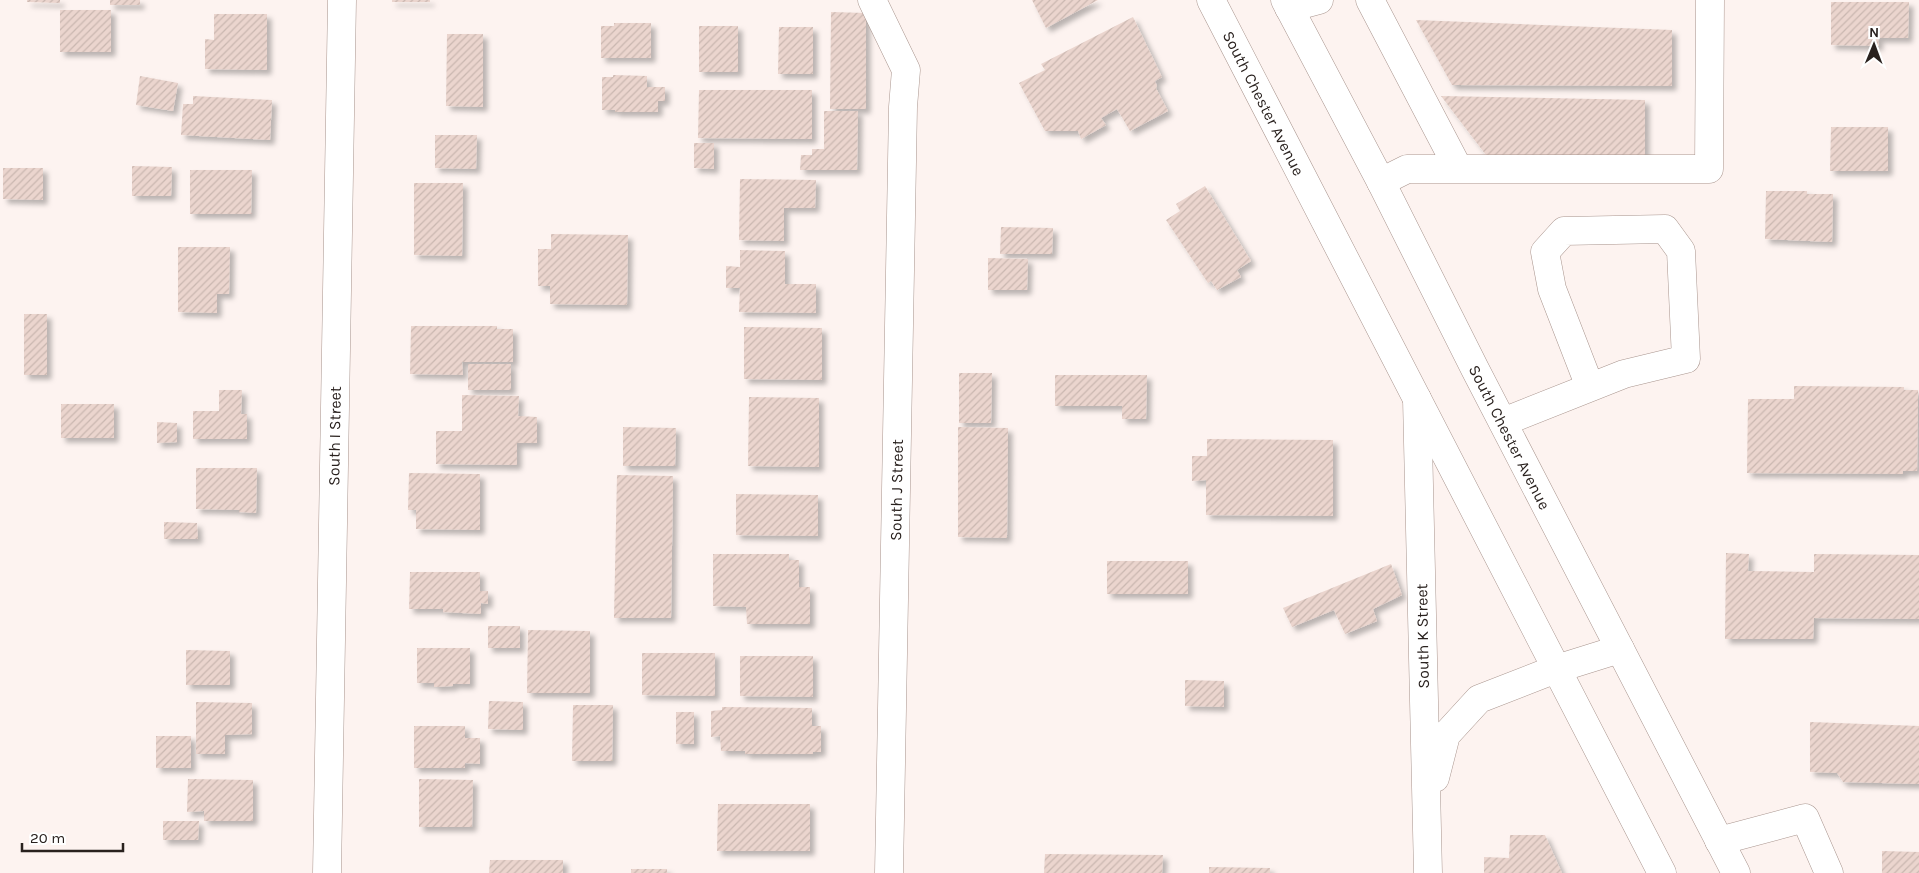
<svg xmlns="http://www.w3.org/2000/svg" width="1919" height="873" font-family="Karla,sans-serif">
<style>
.building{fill:url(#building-hatch);filter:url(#shadow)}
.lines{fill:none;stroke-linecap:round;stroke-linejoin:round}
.minor-casing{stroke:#a9958e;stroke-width:29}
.major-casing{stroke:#a9958e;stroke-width:29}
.minor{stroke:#fff;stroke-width:28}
.major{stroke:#fff;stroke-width:28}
.labels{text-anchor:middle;stroke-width:4.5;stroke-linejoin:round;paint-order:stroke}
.street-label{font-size:16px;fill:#29211e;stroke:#fff}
</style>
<defs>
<pattern id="building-hatch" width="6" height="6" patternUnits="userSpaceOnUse" patternTransform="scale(1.25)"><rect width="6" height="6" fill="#ebd5ce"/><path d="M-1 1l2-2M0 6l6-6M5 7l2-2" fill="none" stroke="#cab7b0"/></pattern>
<filter id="shadow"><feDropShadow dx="4.5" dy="4.5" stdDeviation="2.5" flood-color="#0004"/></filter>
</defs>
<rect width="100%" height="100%" fill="#fdf3f0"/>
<!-- building -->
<path class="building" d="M 27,0 L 60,0 L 60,3 L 27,2 Z
M 110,0 L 140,0 L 140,5 L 110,5 Z
M 392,0 L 430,0 L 430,2 L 392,2 Z
M 1032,0 L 1098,0 L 1046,28 Z
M 1831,2 L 1909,2 L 1908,38 L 1878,38 L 1879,46 L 1831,45 Z
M 60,10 L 111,10 L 111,52 L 60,52 Z
M 831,12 L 866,13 L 866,109 L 830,109 Z
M 214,14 L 267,14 L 267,70 L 205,69 L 205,39 L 214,40 Z
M 1133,17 L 1162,77 L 1155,81 L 1157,86 L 1156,88 L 1168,111 L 1130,131 L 1117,109 L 1101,118 L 1106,125 L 1081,139 L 1078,131 L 1045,131 L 1019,83 L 1045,70 L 1041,64 Z
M 1416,20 L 1672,30 L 1672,86 L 1452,85 Z
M 614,23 L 651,23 L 651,58 L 601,58 L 601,26 L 614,26 Z
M 699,26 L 738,26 L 738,72 L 699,72 Z
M 779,27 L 813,27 L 813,74 L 778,74 Z
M 447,34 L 483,34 L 483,107 L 446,106 Z
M 613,75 L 647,76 L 647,87 L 665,87 L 665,101 L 658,101 L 658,112 L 615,112 L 615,110 L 602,110 L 602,77 L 613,77 Z
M 140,76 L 178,83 L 173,111 L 136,105 Z
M 699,90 L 812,90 L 812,139 L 698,138 Z
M 193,96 L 272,100 L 270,140 L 181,135 L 183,104 L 193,104 Z
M 1441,96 L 1645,100 L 1645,156 L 1489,159 Z
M 824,111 L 858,111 L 857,170 L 800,170 L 801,155 L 812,155 L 812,149 L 824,149 Z
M 1831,127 L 1888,127 L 1888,171 L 1830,171 Z
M 435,135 L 477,135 L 476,169 L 435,168 Z
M 694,143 L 714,143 L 714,169 L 694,168 Z
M 132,166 L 172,167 L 171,196 L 132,196 Z
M 3,168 L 43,168 L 43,200 L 3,199 Z
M 190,170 L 252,170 L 251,214 L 190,214 Z
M 740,179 L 816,180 L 815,208 L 784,208 L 784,241 L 739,240 Z
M 414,183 L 463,183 L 462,256 L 414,255 Z
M 1205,186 L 1251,261 L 1237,270 L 1241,277 L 1217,290 L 1211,281 L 1208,283 L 1166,220 L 1180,211 L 1176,204 Z
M 1766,191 L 1807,191 L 1807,194 L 1833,194 L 1832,242 L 1765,239 Z
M 1001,227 L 1053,228 L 1052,254 L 1000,254 Z
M 551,234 L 628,235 L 627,305 L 550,304 L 550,286 L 538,286 L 538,249 L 551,249 Z
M 178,247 L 230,247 L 229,294 L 217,294 L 217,313 L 178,312 Z
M 740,250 L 785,251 L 785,284 L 816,284 L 816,313 L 739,312 L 740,288 L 726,288 L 726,266 L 740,267 Z
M 988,258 L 1028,259 L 1027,290 L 988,290 Z
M 24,314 L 47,314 L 47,375 L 24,375 Z
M 411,326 L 497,326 L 497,329 L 513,329 L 513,362 L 462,362 L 463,375 L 410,374 Z
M 744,327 L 822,328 L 822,380 L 744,379 Z
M 468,364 L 511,364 L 511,390 L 468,390 Z
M 959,373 L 992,373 L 991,423 L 959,423 Z
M 1055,375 L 1147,375 L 1146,419 L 1122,419 L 1122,406 L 1055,406 Z
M 1794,386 L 1904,387 L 1904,390 L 1918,390 L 1917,471 L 1903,471 L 1903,474 L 1747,473 L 1748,399 L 1794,399 Z
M 219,390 L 242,390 L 241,414 L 247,414 L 247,439 L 193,439 L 193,411 L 219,411 Z
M 462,395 L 519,396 L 518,416 L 537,417 L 537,443 L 517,443 L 517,465 L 436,464 L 436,431 L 462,431 Z
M 749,397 L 819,398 L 819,467 L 748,466 Z
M 61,404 L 114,404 L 114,438 L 61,438 Z
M 157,422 L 177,423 L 177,442 L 157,443 Z
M 623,427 L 676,428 L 675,466 L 623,466 Z
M 958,427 L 1008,428 L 1007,538 L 958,537 Z
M 1207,439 L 1333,440 L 1333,516 L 1206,515 L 1206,480 L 1192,481 L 1192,456 L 1207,456 Z
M 196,468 L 257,468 L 256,513 L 239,512 L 239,510 L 196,509 Z
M 409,473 L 480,474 L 480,530 L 416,529 L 416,510 L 408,510 Z
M 617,475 L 673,476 L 671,618 L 614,618 Z
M 736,494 L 818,495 L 818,536 L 736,535 Z
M 164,522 L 197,523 L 198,539 L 164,539 Z
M 1726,553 L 1749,554 L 1748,571 L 1814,572 L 1814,554 L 1919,555 L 1919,619 L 1814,618 L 1813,639 L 1725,639 Z
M 713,554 L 789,554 L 789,560 L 799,560 L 799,587 L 810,587 L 810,624 L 747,624 L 746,607 L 713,606 Z
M 1107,561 L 1188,561 L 1188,594 L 1107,594 Z
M 1391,564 L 1402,595 L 1373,609 L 1377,621 L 1345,634 L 1334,610 L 1292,627 L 1283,608 Z
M 410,572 L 480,572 L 480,591 L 488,591 L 488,604 L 481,603 L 481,614 L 443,612 L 443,609 L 409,609 Z
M 488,626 L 520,626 L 520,648 L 488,648 Z
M 528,630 L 590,631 L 590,693 L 527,693 Z
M 417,648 L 470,648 L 470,684 L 453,684 L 453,686 L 434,687 L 434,683 L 417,683 Z
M 186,650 L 230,651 L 230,685 L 186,685 Z
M 642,653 L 715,653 L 715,696 L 642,695 Z
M 740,656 L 813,656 L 813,697 L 740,696 Z
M 1185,680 L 1224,681 L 1224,707 L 1185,706 Z
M 489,701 L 523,702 L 523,730 L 488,729 Z
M 196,702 L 252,703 L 252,734 L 225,735 L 225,754 L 196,754 Z
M 573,705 L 613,705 L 612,761 L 572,761 Z
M 722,707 L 812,708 L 812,726 L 821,726 L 821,752 L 813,752 L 813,754 L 745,754 L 745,751 L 721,751 L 720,736 L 711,737 L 711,711 L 722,710 Z
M 676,712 L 694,712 L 694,744 L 676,744 Z
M 1810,722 L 1919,726 L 1919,784 L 1843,782 L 1837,773 L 1810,772 Z
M 414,726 L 465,726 L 465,738 L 480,738 L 480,764 L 465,763 L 465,768 L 414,768 Z
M 156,736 L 191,736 L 191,768 L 156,768 Z
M 188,779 L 253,780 L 253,821 L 204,821 L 204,811 L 187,812 Z
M 419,779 L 473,780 L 472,827 L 419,827 Z
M 718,804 L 810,804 L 810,851 L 717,851 Z
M 163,821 L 199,821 L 198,840 L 163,840 Z
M 1510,835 L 1545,835 L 1562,873 L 1484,873 L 1484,857 L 1509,858 Z
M 1882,851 L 1919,852 L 1919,873 L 1882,873 Z
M 1045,854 L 1163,855 L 1162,873 L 1044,873 Z
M 490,860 L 563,860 L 563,873 L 489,873 Z
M 1209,867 L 1270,868 L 1270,873 L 1209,873 Z
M 631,869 L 667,869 L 667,873 L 631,873 Z"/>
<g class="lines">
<!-- minor casing -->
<g class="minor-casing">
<path id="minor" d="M 872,0 L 906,70 L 903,107 L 889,873
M 1370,0 L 1458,168
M 1289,8 L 1319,0
M 1381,182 L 1407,169 L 1709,169 L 1710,0
M 1417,399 L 1428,873
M 1503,422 L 1624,374 L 1686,359 L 1681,251 L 1665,229 L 1564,231 L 1545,252 L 1552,289 L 1590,387
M 1435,778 L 1446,735 L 1479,699 L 1556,669 L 1620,649
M 1719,841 L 1805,818 L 1829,873
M 327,873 L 342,0"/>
</g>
<!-- major casing -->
<g class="major-casing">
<path id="major" d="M 1211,0 L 1662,873
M 1285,0 L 1381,182 L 1475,369 L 1736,873"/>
</g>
<!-- minor -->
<use href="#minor" class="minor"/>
<!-- major -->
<use href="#major" class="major"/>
</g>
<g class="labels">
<!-- street labels -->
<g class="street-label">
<text transform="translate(1264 103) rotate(63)" y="6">South Chester Avenue</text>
<text transform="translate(334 436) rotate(-89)" y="6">South I Street</text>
<text transform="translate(1510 437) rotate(63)" y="6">South Chester Avenue</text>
<text transform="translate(896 490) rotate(-89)" y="6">South J Street</text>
<text transform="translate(1422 636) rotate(-91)" y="6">South K Street</text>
</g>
</g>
<!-- north arrow -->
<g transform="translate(1874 45) rotate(1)" stroke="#ffffff" stroke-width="4" paint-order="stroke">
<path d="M0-4L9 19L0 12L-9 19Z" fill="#29211e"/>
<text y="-8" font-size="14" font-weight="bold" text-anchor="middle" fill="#29211e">N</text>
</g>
<!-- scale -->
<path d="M22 843v8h101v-8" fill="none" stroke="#29211e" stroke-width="2.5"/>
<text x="30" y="843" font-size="15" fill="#29211e" stroke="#ffffff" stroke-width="4" paint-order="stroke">20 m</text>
</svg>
